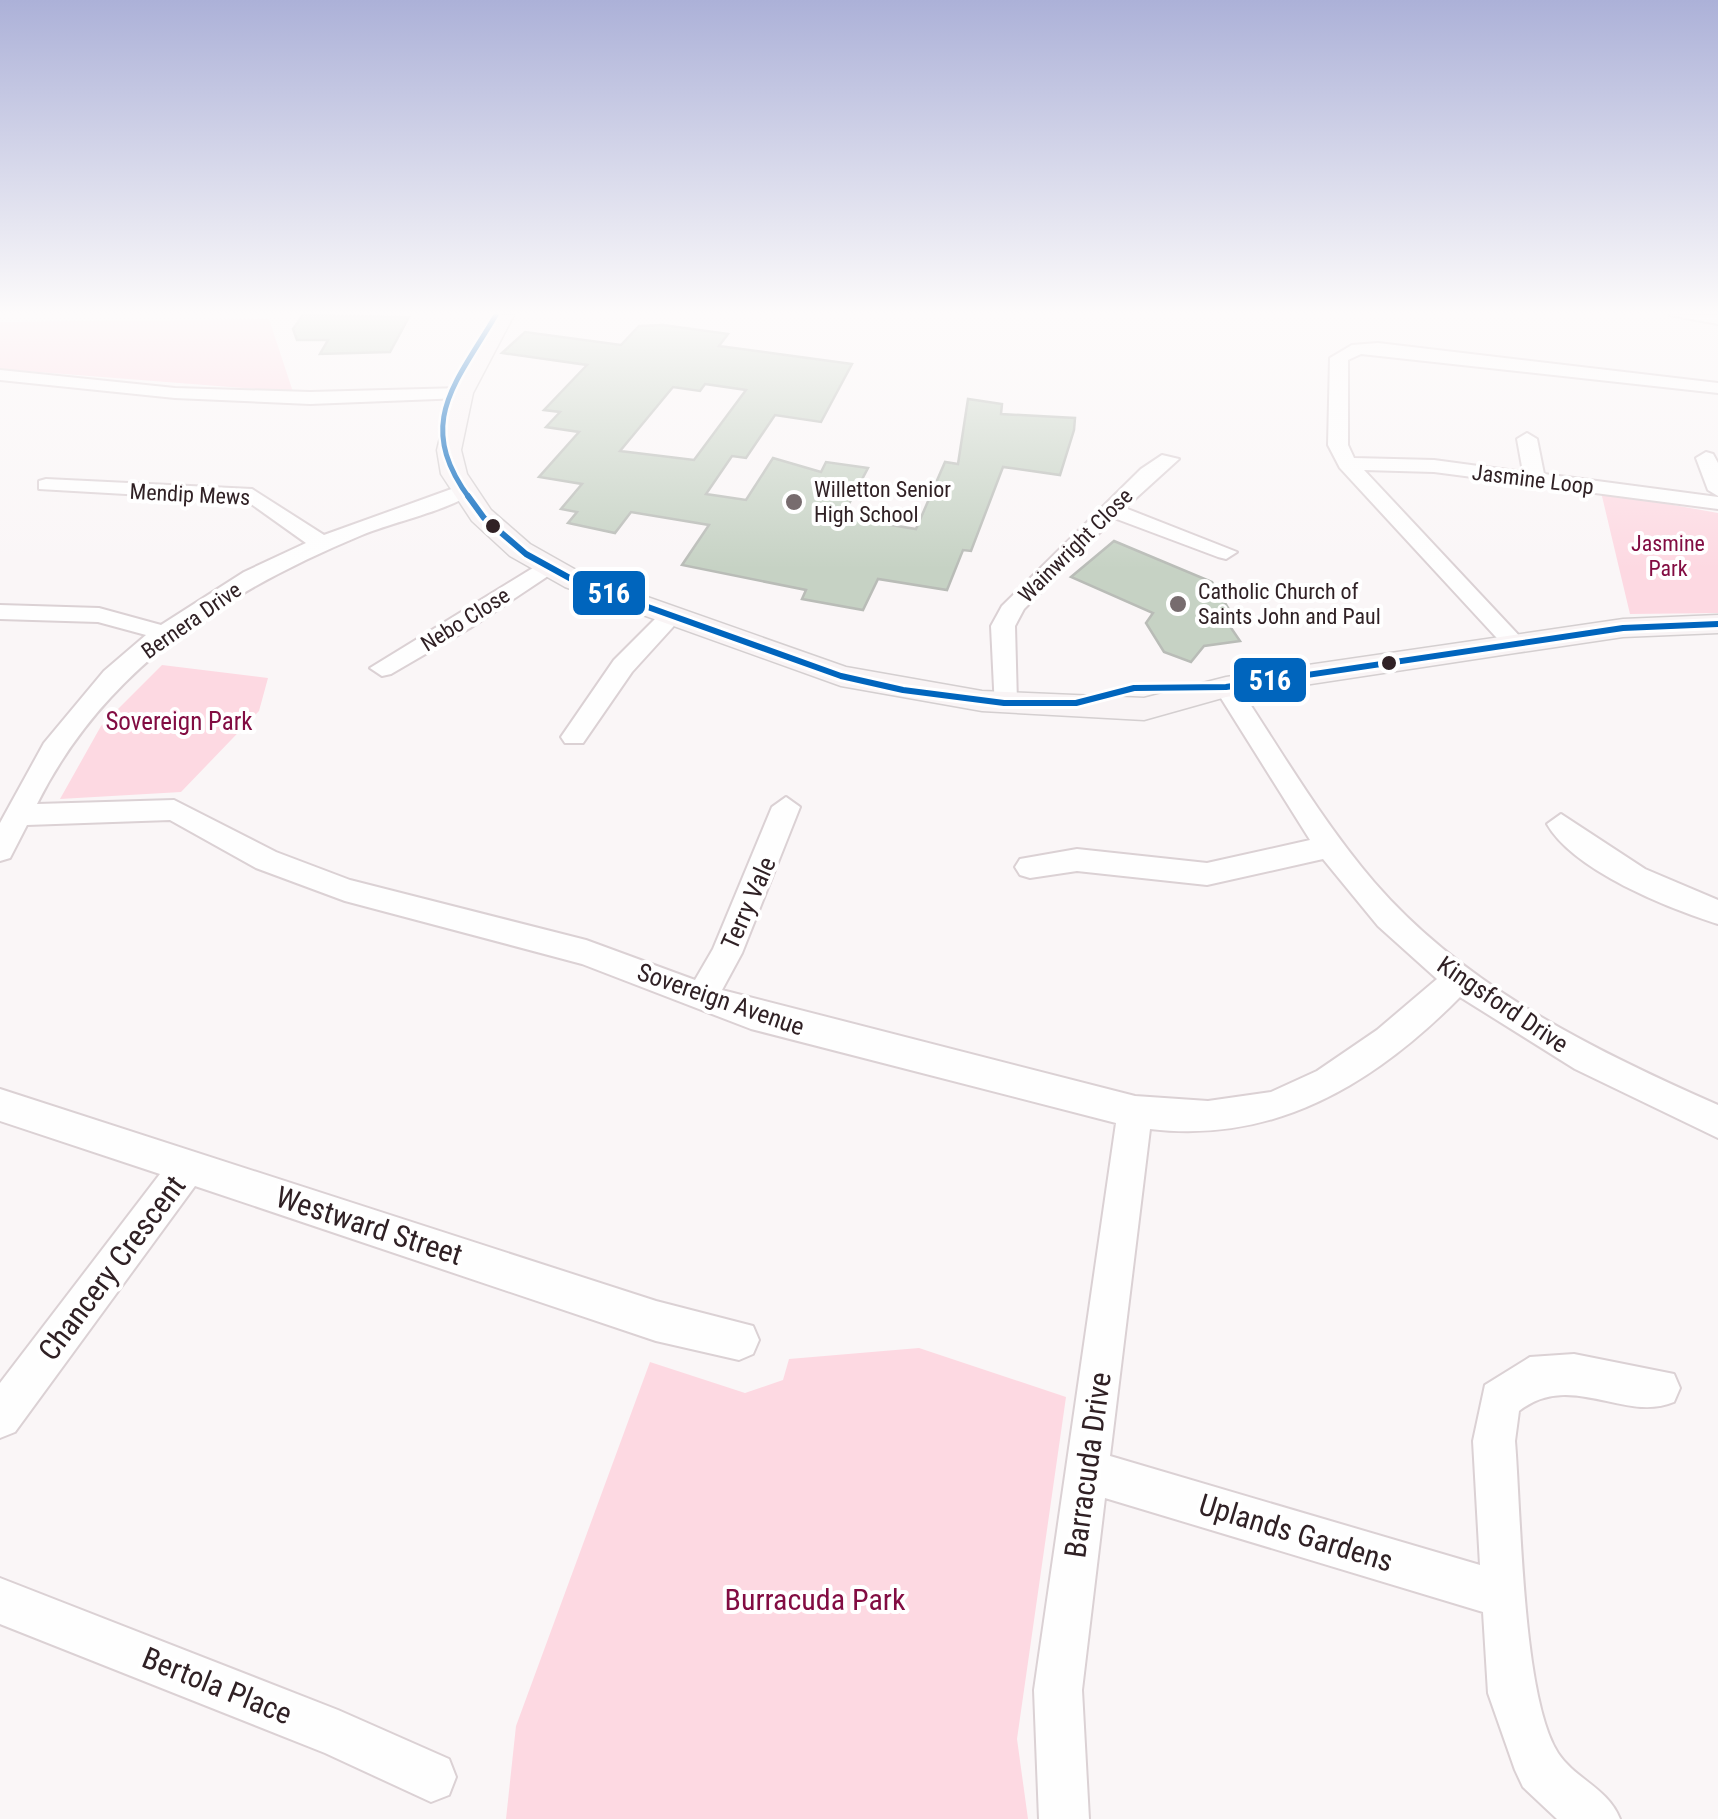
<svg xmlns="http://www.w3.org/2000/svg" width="1718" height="1819" font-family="'Roboto Condensed',sans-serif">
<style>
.green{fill:#fdd9e2}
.building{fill:#c6d2c4;stroke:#b9bcb7;stroke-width:2.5;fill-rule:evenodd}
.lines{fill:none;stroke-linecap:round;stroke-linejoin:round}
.minor-casing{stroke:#dbd1d4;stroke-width:4}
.major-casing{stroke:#d4cfd0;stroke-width:3}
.minor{fill:#fefefe;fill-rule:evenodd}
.major{fill:#f9f4f5;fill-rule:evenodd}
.bus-1-far1-casing{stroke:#fff;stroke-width:10}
.bus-1-casing{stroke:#fff;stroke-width:12}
.bus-1-far1{stroke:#0065bd;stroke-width:5}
.bus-1{stroke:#0065bd;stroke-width:6}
.poi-dot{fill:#776c6e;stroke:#fff;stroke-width:4}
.bus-dot{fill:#302125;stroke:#fff;stroke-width:4}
.labels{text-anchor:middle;stroke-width:8;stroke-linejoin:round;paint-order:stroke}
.far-street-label{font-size:22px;fill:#302125;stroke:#fff}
.far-poi-label{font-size:22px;fill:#302125;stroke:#fff;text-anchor:start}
.far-park-label{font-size:22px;fill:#820c42;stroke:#fff}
.park-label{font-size:25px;fill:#820c42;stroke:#fff}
.street-label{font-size:25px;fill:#302125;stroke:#fff}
.near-street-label{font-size:30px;fill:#302125;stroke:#fff}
.near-park-label{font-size:30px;fill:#820c42;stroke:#fff}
.line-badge{stroke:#fff;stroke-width:4}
.badge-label{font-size:28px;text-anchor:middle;font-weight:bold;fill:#fff}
</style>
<rect width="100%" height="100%" fill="#faf6f7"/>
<!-- green -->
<path class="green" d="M 269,319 L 293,392 L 0,369 L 0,322 Z
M 1601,492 L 1718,513 L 1718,613 L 1630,614 Z
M 162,665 L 268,678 L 259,711 L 181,792 L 60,799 L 101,726 Z
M 919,1348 L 1066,1397 L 1017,1739 L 1028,1819 L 506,1819 L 516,1726 L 650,1362 L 745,1393 L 783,1380 L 789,1359 Z"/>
<!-- building -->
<path class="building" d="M 303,315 L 348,316 L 409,317 L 390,352 L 320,354 L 328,340 L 297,340 L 293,329 Z
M 663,325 L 728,334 L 719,346 L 852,364 L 821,422 L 775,415 L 746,458 L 732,456 L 706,494 L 746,500 L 773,458 L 821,472 L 826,462 L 868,468 L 842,517 L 916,529 L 945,462 L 958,464 L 968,399 L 1002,404 L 1001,414 L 1075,418 L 1074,430 L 1060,475 L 1003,467 L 971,551 L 963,550 L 947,590 L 878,579 L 863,610 L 802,599 L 806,590 L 682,565 L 709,525 L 631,512 L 615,533 L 568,523 L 577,512 L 561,509 L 582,484 L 539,477 L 579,432 L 546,427 L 560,412 L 544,410 L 587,365 L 502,353 L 525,332 L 621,345 L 639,326 ZM 705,384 L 746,390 L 694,460 L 620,451 L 673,387 L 700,391 Z
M 1114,541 L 1212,582 L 1230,611 L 1225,619 L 1240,641 L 1204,646 L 1191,662 L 1164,652 L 1146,623 L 1153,613 L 1071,577 Z"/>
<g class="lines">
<!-- minor casing -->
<g class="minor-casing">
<path id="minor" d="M 1669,315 L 1718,315 L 1718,324 Z
M 1378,343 L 1718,383 L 1718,393 L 1361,354 L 1348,360 L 1348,445 L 1354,458 L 1434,460 L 1523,472 L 1517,439 L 1527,433 L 1537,439 L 1544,474 L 1718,497 L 1718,509 L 1434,472 L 1364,470 L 1527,644 L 1523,649 L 1507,649 L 1340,468 L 1328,445 L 1330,358 L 1352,345 Z
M 0,370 L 175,388 L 310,392 L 462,388 L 471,393 L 462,398 L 310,404 L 175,398 L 0,380 Z
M 1706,452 L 1713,454 L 1718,463 L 1718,496 L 1708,490 L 1696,458 Z
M 1162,455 L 1179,459 L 1125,508 L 1237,552 L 1226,559 L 1218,557 L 1114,518 L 1024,609 L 1015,626 L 1017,703 L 1013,709 L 995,709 L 991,626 L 1002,606 L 1141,469 Z
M 46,479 L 252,489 L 324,535 L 457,487 L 474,491 C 455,509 389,523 362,535 C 225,592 105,668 37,804 L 174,800 L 276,852 L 350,880 L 586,940 L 695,980 L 713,949 L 772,807 L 786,797 L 800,807 L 742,953 L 722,990 L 1135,1096 L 1208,1101 L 1271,1092 L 1317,1071 L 1377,1030 L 1437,979 L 1378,926 L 1323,859 L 1207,885 L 1077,871 L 1030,878 L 1020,875 L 1015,867 L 1020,859 L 1077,849 L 1207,863 L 1310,840 L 1214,687 L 1217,681 L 1235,681 C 1280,749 1321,820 1374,882 C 1465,987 1593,1050 1718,1105 L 1718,1138 L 1575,1069 L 1460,997 C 1374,1084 1275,1144 1150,1129 L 1110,1456 L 1480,1565 L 1473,1441 L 1485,1385 L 1530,1357 L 1574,1354 L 1674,1374 L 1680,1388 L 1674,1402 C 1624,1423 1571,1370 1519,1411 L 1515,1441 C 1521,1513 1522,1697 1558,1753 C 1575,1779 1608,1788 1620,1819 L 1557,1819 L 1523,1787 L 1515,1770 L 1488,1693 L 1483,1612 L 1105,1498 L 1082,1690 L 1089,1819 L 1039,1819 L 1034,1690 L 1116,1123 L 751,1029 L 582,964 L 345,901 L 256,868 L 170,820 L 27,825 L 10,858 L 0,861 L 0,823 L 44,743 L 104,671 L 146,635 L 98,622 L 0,619 L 0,605 L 99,608 L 161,625 L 244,572 L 306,543 L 247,501 L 39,489 L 39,481 Z
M 546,560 L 557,567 L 554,572 L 470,628 L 391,674 L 382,676 L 370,668 Z
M 670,610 L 682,617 L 632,672 L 583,743 L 565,743 L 561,737 L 614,660 L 662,612 Z
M 1561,814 L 1645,869 L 1718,900 L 1718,924 C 1668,908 1574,871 1547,824 Z
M 0,1089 L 656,1301 L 753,1326 L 759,1340 L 753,1354 L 739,1360 L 656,1341 L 195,1186 L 15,1432 L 0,1438 L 0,1383 L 160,1174 L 0,1121 Z
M 0,1578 L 338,1710 L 449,1759 L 456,1777 L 449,1795 L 431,1802 L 325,1753 L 0,1624 Z"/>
</g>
<!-- major casing -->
<g class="major-casing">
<path id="major" d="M 494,315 L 514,315 L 473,393 L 461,450 L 467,474 L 491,510 L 530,544 L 585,575 L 846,667 L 982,691 L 1144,698 L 1226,677 L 1623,619 L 1718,615 L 1718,633 L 1623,637 L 1515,653 L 1226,697 L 1144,720 L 982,711 L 841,686 L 565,587 L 510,556 L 472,521 L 441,474 L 437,450 L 451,393 Z"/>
</g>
<!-- minor -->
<use href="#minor" class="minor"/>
<!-- major -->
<use href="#major" class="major"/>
<!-- bus-1-far1 casing -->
<g class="bus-1-far1-casing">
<path id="bus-1-far1" d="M 470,499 C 414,423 455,385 496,315"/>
</g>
<!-- bus-1 casing -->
<g class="bus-1-casing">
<path id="bus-1" d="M 468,496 L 484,518 L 526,554 L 575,581 L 841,676 L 903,690 L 1004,703 L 1076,703 L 1134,688 L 1226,687 L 1623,628 L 1718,624"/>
</g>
<!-- bus-1-far1 -->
<use href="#bus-1-far1" class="bus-1-far1"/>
<!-- bus-1 -->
<use href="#bus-1" class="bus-1"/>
</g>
<!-- sky -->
<linearGradient id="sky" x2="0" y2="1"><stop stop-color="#acb1d8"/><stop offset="0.55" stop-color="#fdfbfb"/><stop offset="1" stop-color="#fdfbfb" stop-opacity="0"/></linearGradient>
<rect width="1718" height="569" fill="url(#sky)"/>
<!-- markers -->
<g class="poi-dot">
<circle cx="794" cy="502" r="10"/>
<circle cx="1178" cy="604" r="10"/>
</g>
<g class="bus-dot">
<circle cx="493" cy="526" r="9"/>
<circle cx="1389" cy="663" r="9"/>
</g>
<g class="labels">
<!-- far-street labels -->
<g class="far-street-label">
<text transform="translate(1533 479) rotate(7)" y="8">Jasmine Loop</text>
<text transform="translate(190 494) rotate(3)" y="8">Mendip Mews</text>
<text transform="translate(1075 545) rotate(-45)" y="8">Wainwright Close</text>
<text transform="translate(465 619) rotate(-32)" y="8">Nebo Close</text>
<text transform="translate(191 620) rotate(-35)" y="8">Bernera Drive</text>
</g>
<!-- far-poi labels -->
<g class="far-poi-label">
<text x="814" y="497">Willetton Senior<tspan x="814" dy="25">High School</tspan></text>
<text x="1198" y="599">Catholic Church of<tspan x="1198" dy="25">Saints John and Paul</tspan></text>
</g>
<!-- far-park labels -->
<g class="far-park-label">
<text x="1668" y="551">Jasmine<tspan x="1668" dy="25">Park</tspan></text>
</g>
<!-- park labels -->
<g class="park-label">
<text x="179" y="730">Sovereign Park</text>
</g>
<!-- street labels -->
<g class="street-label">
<text transform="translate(748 903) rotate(-66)" y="9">Terry Vale</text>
<text transform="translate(721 999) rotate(19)" y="9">Sovereign Avenue</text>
<text transform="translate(1503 1004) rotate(34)" y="9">Kingsford Drive</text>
</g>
<!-- near-street labels -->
<g class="near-street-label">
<text transform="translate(369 1226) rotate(18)" y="10">Westward Street</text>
<text transform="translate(112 1268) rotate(-53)" y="10">Chancery Crescent</text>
<text transform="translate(1088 1465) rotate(-82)" y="10">Barracuda Drive</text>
<text transform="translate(1296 1533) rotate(17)" y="10">Uplands Gardens</text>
<text transform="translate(217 1686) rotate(22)" y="10">Bertola Place</text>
</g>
<!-- near-park labels -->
<g class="near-park-label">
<text x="815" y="1610">Burracuda Park</text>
</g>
</g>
<g class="line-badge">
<rect x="571" y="569" width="76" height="48" rx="10" fill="#0065bd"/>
<rect x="1232" y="656" width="76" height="48" rx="10" fill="#0065bd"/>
</g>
<g class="badge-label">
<text x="609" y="603">516</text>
<text x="1270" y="690">516</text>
</g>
</svg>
